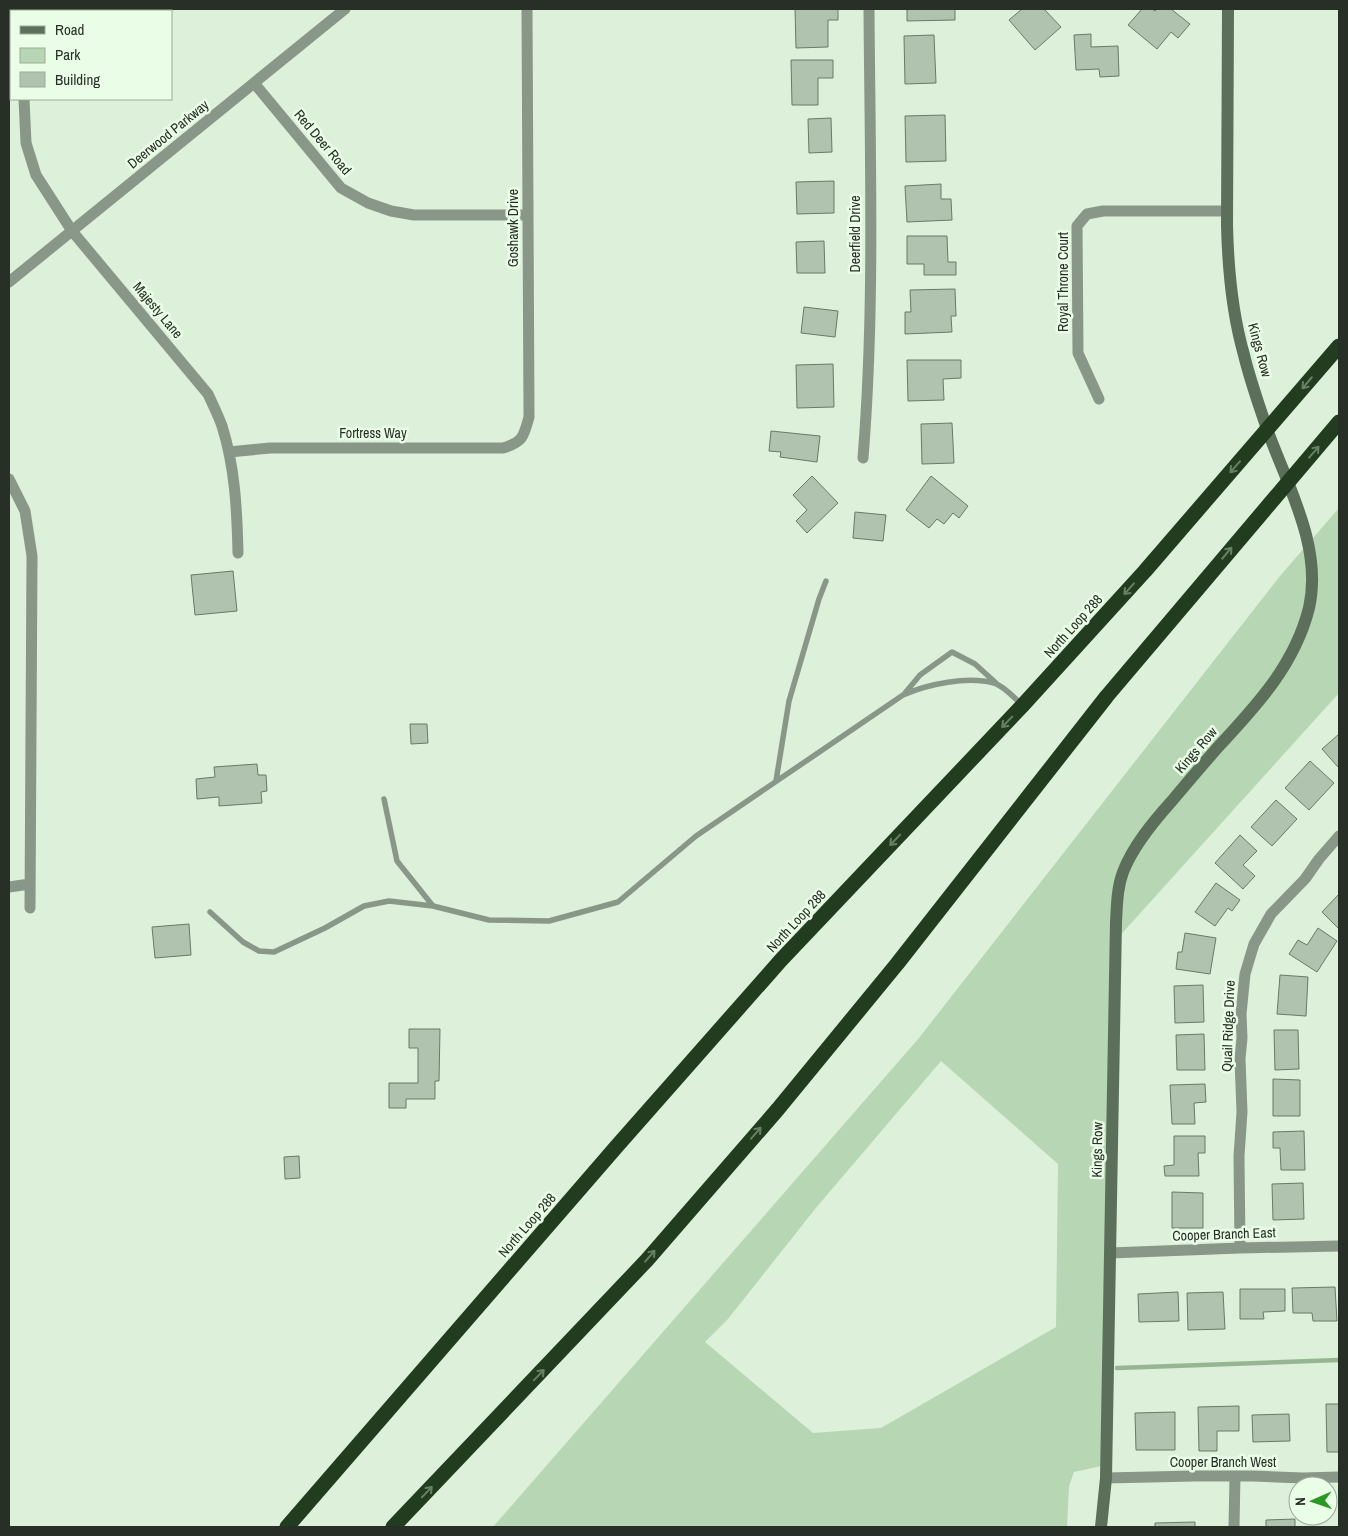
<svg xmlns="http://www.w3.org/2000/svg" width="1348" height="1536" font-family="'Archivo Narrow',sans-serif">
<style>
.green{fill:#b7d6b3;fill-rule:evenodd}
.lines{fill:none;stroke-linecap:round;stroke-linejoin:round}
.stream{stroke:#96b592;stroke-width:4.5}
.building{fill:#b0c3ae;stroke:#697a67}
.lane{stroke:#899788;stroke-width:5.5}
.street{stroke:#899788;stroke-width:11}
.secondary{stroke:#5c6f5a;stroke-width:12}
.highway{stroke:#213c1f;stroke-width:15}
.oneway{stroke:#678065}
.labels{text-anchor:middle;stroke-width:5;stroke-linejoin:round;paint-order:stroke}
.street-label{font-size:14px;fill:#282f27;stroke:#eafde7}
</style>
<rect width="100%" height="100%" fill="#dcf0da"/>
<!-- green -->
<path class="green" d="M 1339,508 L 1339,693 L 1115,941 L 1106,1465 L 1074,1472 L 1069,1486 L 1067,1527 L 493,1527 L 919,1038 L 1280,576 ZM 941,1061 L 1058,1164 L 1056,1327 L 881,1428 L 813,1433 L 705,1342 L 728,1319 L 815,1209 Z"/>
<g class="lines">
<!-- stream -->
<path class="stream" d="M 1117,1368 L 1339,1360"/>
</g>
<!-- building -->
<path class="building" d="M 795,9 L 838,9 L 838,20 L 828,20 L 828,47 L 796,48 Z
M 907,9 L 955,9 L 955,20 L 907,21 Z
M 1022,9 L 1044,9 L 1061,27 L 1035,50 L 1009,20 Z
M 1142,9 L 1152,9 L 1155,11 L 1157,9 L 1171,9 L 1190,24 L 1178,38 L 1171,32 L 1157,49 L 1128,25 Z
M 1091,34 L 1091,47 L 1118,46 L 1119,76 L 1100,77 L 1099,69 L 1076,70 L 1074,35 Z
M 934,35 L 936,83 L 905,84 L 904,36 Z
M 791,60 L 833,60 L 833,78 L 818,78 L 818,105 L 792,105 Z
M 945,115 L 946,161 L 906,162 L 905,116 Z
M 831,118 L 832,152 L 809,153 L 808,119 Z
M 834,181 L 834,213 L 797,214 L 796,182 Z
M 941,184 L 941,199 L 951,199 L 952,220 L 907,222 L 905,186 Z
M 907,236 L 947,236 L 948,262 L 956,262 L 956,275 L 924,275 L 924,264 L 907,264 Z
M 824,241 L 825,273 L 797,273 L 796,242 Z
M 955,289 L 956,316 L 951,316 L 952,332 L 905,334 L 905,312 L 911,312 L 910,290 Z
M 804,307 L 838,311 L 835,337 L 801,333 Z
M 907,360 L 961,360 L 961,378 L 943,379 L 944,400 L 908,401 Z
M 833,364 L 834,407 L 797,408 L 796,365 Z
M 952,423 L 954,463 L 922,464 L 921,424 Z
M 771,431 L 820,436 L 817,462 L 780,457 L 781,452 L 769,451 Z
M 812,476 L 838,503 L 807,533 L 796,521 L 807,510 L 793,495 Z
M 931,476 L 968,506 L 959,518 L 953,513 L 944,524 L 937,519 L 929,528 L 906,510 Z
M 855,512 L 886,515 L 883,541 L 853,538 Z
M 233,571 L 237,611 L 195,615 L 191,575 Z
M 410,724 L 427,724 L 428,743 L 411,744 Z
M 1339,734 L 1339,767 L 1338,767 L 1322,749 Z
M 1310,761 L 1334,783 L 1309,810 L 1285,788 Z
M 257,764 L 258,775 L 266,775 L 267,791 L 261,792 L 262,803 L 219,806 L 219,797 L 197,799 L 196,779 L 215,777 L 214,767 Z
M 1276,800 L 1297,819 L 1272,846 L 1251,827 Z
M 1240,835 L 1257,851 L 1243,865 L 1255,876 L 1243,889 L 1215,863 Z
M 1216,883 L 1240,900 L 1232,911 L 1228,908 L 1215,926 L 1195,912 Z
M 1339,894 L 1339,929 L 1322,912 Z
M 189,924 L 191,955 L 155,958 L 152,927 Z
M 1318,928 L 1337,941 L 1317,972 L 1289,954 L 1298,940 L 1307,945 Z
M 1185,933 L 1216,938 L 1210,974 L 1176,969 L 1178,952 L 1182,952 Z
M 1280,975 L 1308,977 L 1306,1016 L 1277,1014 Z
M 1203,985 L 1204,1022 L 1175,1023 L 1174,986 Z
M 409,1029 L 440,1029 L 439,1081 L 435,1081 L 435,1099 L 406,1099 L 406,1108 L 389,1108 L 389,1083 L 418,1083 L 418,1048 L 409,1048 Z
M 1274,1030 L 1298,1030 L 1299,1069 L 1275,1070 Z
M 1204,1034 L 1205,1070 L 1177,1070 L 1176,1035 Z
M 1273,1079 L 1300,1080 L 1300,1116 L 1273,1116 Z
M 1205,1084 L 1206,1102 L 1194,1103 L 1195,1124 L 1172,1124 L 1170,1085 Z
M 1304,1131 L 1305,1170 L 1281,1170 L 1280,1148 L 1273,1148 L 1273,1132 Z
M 1174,1136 L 1205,1136 L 1205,1153 L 1198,1153 L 1199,1176 L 1165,1176 L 1164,1166 L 1174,1165 Z
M 299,1156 L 300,1178 L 285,1179 L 284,1157 Z
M 1303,1183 L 1304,1219 L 1273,1220 L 1272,1184 Z
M 1172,1192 L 1203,1193 L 1203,1228 L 1172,1228 Z
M 1335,1287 L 1337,1321 L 1313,1321 L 1312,1313 L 1293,1313 L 1292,1288 Z
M 1240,1289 L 1285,1289 L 1285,1311 L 1263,1312 L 1264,1319 L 1240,1319 Z
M 1178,1292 L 1179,1321 L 1139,1322 L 1138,1294 Z
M 1223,1292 L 1225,1329 L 1188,1330 L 1187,1293 Z
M 1326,1404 L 1339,1404 L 1339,1452 L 1327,1452 Z
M 1239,1406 L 1239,1431 L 1217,1431 L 1217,1451 L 1199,1451 L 1198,1407 Z
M 1175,1412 L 1175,1450 L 1136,1450 L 1135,1413 Z
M 1289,1414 L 1290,1441 L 1253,1442 L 1252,1415 Z
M 1295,1519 L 1295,1527 L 1266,1527 L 1266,1520 Z
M 1195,1522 L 1195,1527 L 1155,1527 L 1155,1523 Z"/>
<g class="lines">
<!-- lane -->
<path class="lane" d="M 905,693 L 920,675 L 952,652 L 975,664 L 996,683
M 776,781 L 789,701 L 819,599 L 826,581
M 384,799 L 397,861 L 433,906 L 489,920 L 549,921 L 618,902 L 696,836 L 903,695 C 928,684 967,676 994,683 C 1001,685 1015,698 1021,704
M 210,912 L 243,942 L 259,951 L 274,952 L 325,928 L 364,906 L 389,901 L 433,906"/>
<!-- street -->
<path class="street" d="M 21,9 L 21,11
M 254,83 L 341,188 L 368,203 L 391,211 L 414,215 L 528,215
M 24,99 L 26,143 L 36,175 L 72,231 L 208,394 C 213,405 218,415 222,426 C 235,467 237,510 238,553
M 9,282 L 345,9
M 1099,399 L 1078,353 L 1077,226 L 1087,214 L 1103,211 L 1227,211
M 229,452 L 270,448 L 503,448 C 523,442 524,436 529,417 L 527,9
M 863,458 C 875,309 870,158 869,9
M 9,479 L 25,511 L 32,556 L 30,908
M 9,887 L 30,884
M 1240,1248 L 1239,1156 L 1242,1112 L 1240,1059 L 1242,1038 L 1241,1014 L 1245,974 L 1254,944 L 1271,914 L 1305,879 L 1319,859 L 1339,836
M 1110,1253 L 1240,1248 L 1339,1246
M 1106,1478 L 1194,1476 L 1253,1476 L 1303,1478 L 1339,1477
M 1234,1527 L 1235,1476"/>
<!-- secondary -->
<path class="secondary" d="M 1101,1527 L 1106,1478 L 1116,922 C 1117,905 1117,888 1123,872 C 1133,846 1153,822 1171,802 C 1187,783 1203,764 1219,746 C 1258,704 1295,664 1309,608 C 1323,547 1287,485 1267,429 C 1259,405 1250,380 1244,355 C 1232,313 1228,269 1227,225 L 1228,9"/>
<!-- highway -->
<path class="highway" d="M 287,1527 L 617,1146 L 781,960 L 1023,705 L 1145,571 L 1339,346
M 393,1527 L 647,1260 L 778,1109 L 897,964 L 1107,696 L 1339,422"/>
</g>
<!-- one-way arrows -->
<defs><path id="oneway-shaft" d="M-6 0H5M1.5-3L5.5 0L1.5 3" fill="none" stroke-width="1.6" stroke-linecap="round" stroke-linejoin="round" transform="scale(1.25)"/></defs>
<g class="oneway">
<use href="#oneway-shaft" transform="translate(1307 383) rotate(130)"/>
<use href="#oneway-shaft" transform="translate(1314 452) rotate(-49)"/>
<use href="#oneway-shaft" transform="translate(1235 467) rotate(131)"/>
<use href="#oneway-shaft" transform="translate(1227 553) rotate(-50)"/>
<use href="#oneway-shaft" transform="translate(1129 589) rotate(132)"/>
<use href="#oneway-shaft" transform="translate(1007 722) rotate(134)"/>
<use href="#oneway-shaft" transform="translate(895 840) rotate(134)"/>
<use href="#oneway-shaft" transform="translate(756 1133) rotate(-49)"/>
<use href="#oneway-shaft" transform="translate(650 1256) rotate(-49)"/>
<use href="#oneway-shaft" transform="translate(539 1375) rotate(-46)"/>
<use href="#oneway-shaft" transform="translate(427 1492) rotate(-46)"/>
</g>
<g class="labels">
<!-- street labels -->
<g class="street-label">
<text transform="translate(168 134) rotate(-39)" y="5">Deerwood Parkway</text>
<text transform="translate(323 142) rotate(50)" y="5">Red Deer Road</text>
<text transform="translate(513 228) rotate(-90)" y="5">Goshawk Drive</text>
<text transform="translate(855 234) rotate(-90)" y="5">Deerfield Drive</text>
<text transform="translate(1063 282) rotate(-90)" y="5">Royal Throne Court</text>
<text transform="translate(158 310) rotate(50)" y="5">Majesty Lane</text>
<text transform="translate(1260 350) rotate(75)" y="5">Kings Row</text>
<text x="373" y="438">Fortress Way</text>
<text transform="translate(1073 626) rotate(-48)" y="5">North Loop 288</text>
<text transform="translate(1196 750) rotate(-49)" y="5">Kings Row</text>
<text transform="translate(796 921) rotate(-47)" y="5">North Loop 288</text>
<text transform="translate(1228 1026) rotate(-88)" y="5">Quail Ridge Drive</text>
<text transform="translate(1097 1150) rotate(-89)" y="5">Kings Row</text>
<text transform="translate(527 1225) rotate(-49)" y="5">North Loop 288</text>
<text transform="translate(1224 1234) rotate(-2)" y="5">Cooper Branch East</text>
<text x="1223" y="1467">Cooper Branch West</text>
</g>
</g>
<!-- border -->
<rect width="1348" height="1536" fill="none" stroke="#282f27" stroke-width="20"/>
<!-- legend -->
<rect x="10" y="10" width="162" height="90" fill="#eafde7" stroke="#9cab9a"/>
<rect x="20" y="26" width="25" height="8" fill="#5c6f5a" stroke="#9cab9a"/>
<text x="55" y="35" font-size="15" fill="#282f27">Road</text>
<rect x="20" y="48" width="25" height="15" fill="#b7d6b3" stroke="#9cab9a"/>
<text x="55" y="60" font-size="15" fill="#282f27">Park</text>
<rect x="20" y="72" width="25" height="15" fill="#b0c3ae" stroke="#9cab9a"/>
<text x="55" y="85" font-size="15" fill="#282f27">Building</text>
<!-- north arrow -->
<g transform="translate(1313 1501) rotate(268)"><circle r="24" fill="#eafde7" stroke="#9cab9a"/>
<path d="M0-4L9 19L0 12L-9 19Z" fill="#2b9823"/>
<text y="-8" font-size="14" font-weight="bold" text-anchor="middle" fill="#282f27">N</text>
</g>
</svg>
